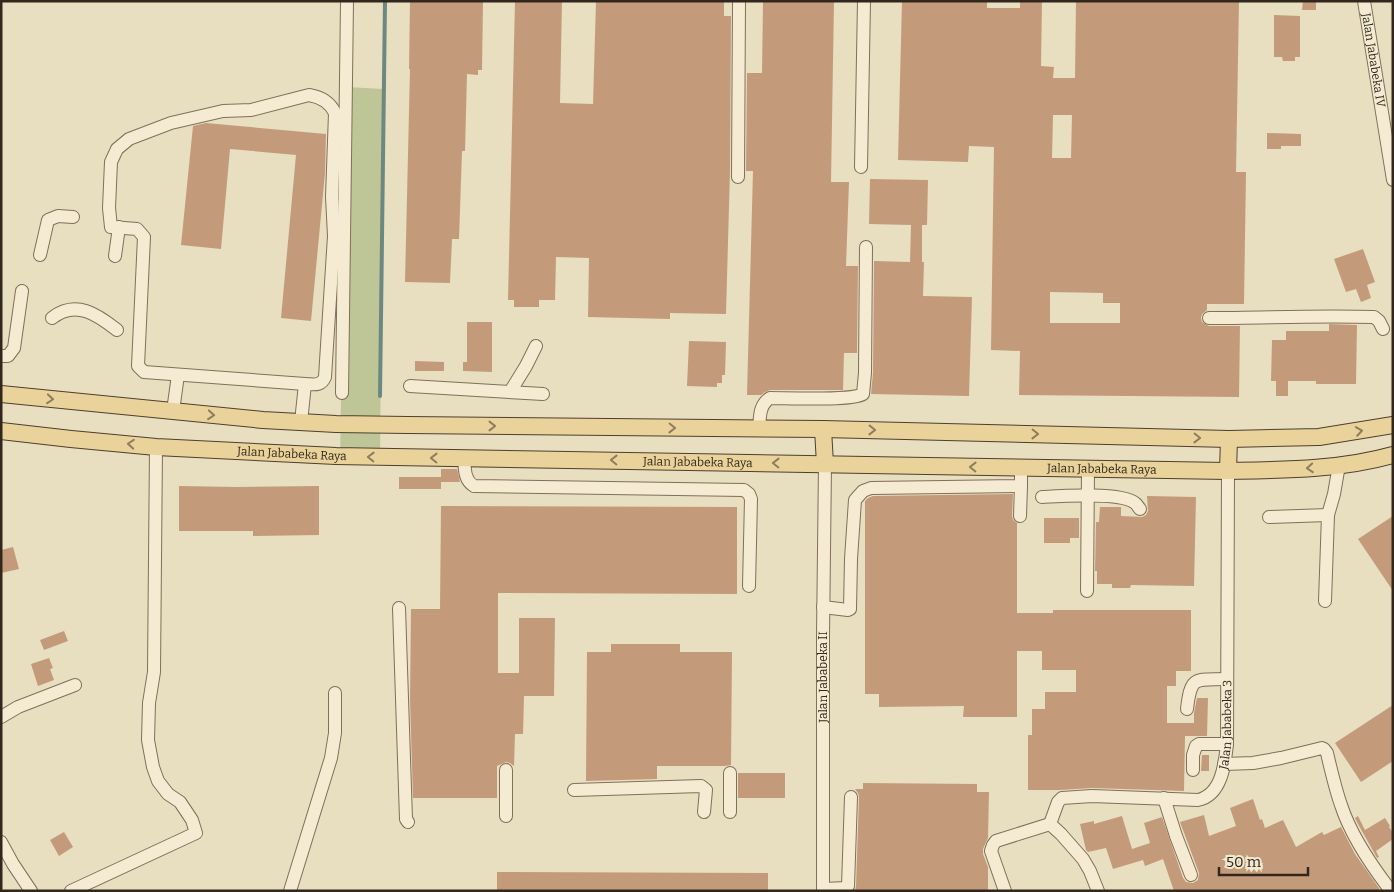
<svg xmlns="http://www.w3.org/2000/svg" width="1394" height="892" font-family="Bitter,serif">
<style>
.green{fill:#bec596}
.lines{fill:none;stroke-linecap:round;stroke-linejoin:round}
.stream{stroke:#6b8881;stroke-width:4}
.building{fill:#c39b7a;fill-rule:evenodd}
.minor-casing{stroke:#806f5a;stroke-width:14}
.major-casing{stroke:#4e3e2e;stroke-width:18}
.minor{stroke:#f4ebd2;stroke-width:12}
.major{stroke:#e9d39b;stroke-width:16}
.oneway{stroke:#8d7d5c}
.labels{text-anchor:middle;stroke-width:4;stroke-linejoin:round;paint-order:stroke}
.street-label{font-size:12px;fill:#31271d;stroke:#f1e8cf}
</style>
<rect width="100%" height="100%" fill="#e8dec0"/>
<!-- green -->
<path class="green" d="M 346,87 L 383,89 L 380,461 L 340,464 Z"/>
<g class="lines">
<!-- stream -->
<path class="stream" d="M 380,396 L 385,1"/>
</g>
<!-- building -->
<path class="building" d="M 410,1 L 483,1 L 482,70 L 478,70 L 478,75 L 467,74 L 465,151 L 462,151 L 459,239 L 452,239 L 450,283 L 405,282 L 410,69 L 409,69 Z
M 515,1 L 562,1 L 560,103 L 593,104 L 596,1 L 724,1 L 724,16 L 731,16 L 730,171 L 726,314 L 670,313 L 670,319 L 588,317 L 589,258 L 556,257 L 555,300 L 539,300 L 539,307 L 514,307 L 514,300 L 508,300 Z
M 763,1 L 834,1 L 831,182 L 849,182 L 846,266 L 858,266 L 857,353 L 844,353 L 843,390 L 770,390 L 765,392 L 761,395 L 747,395 L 753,171 L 746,171 L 747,73 L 762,73 Z
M 902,1 L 987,1 L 987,8 L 1020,8 L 1020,1 L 1042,1 L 1041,66 L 1054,67 L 1053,78 L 1075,78 L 1076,1 L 1239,1 L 1236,172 L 1246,172 L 1244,304 L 1207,304 L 1207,310 L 1202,314 L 1201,318 L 1202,322 L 1209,326 L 1240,326 L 1239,397 L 1019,395 L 1020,351 L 991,350 L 994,147 L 969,146 L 968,162 L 898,160 ZM 1053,115 L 1072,115 L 1071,158 L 1052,158 ZM 1050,292 L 1103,293 L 1103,303 L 1120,303 L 1120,323 L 1050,323 Z
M 1303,1 L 1316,1 L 1316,10 L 1302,10 Z
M 1274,15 L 1300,16 L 1300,57 L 1295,57 L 1295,61 L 1283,61 L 1282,57 L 1274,57 Z
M 206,123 L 326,134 L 325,173 L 311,321 L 281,318 L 296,155 L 230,149 L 221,249 L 181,245 L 193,126 Z
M 1267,133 L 1301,134 L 1301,146 L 1281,146 L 1281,149 L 1267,149 Z
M 870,179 L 928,180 L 927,225 L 922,225 L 922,262 L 924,262 L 923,296 L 972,297 L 969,396 L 871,394 L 873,373 L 874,261 L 910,262 L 911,225 L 869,224 Z
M 1363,249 L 1375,282 L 1367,285 L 1371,298 L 1361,302 L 1356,289 L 1346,292 L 1334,259 Z
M 467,322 L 492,322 L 492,372 L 463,371 L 463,362 L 467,362 Z
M 1329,324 L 1357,325 L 1356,384 L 1316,384 L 1316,381 L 1288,381 L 1288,396 L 1276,396 L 1276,381 L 1271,381 L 1272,340 L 1286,340 L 1286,331 L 1329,331 Z
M 689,341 L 726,342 L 725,375 L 722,375 L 722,383 L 717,383 L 717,387 L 687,386 Z
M 415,361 L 444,362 L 444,371 L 415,371 Z
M 441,469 L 457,469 L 460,482 L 441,482 L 441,489 L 399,489 L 399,477 L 441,477 Z
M 179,486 L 236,487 L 319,486 L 319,535 L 253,536 L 253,531 L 179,531 Z
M 1013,494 L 1012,516 L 1013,520 L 1017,523 L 1017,613 L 1053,613 L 1053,610 L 1191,610 L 1191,671 L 1176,671 L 1176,686 L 1167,686 L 1167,723 L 1194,723 L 1194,713 L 1197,698 L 1208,698 L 1207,736 L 1185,736 L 1184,791 L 1092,788 L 1060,790 L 1028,790 L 1028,735 L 1032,735 L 1032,709 L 1045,709 L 1045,692 L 1076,692 L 1076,670 L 1042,670 L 1042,651 L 1017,651 L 1017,717 L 963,717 L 964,706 L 879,707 L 879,694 L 865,694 L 865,501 L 868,498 L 873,496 Z
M 1147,496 L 1196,497 L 1194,586 L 1131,585 L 1130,588 L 1112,588 L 1112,584 L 1097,584 L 1097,571 L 1095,571 L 1096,522 L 1099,522 L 1100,507 L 1121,507 L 1121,516 L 1142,517 L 1146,515 L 1148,511 Z
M 441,506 L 737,507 L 737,594 L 498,593 L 498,673 L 519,673 L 519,618 L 555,618 L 554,696 L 524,696 L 523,734 L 515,734 L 514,766 L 510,763 L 506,762 L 497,766 L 497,798 L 413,798 L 410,700 L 411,609 L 440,609 Z
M 1393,516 L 1393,591 L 1358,539 Z
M 1044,518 L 1079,518 L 1079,538 L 1070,538 L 1070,543 L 1044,543 Z
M 13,547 L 19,569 L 1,573 L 1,550 Z
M 64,631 L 68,641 L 44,650 L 40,640 Z
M 611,644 L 680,644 L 680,652 L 732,652 L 731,765 L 725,766 L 657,766 L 657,779 L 586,781 L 587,652 L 611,652 Z
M 49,658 L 53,668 L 50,669 L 54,680 L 38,686 L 31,664 Z
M 1393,705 L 1393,761 L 1361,782 L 1335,743 Z
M 1202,755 L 1209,755 L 1209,771 L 1201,771 Z
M 738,773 L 785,773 L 785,798 L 738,798 Z
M 863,783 L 977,784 L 977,792 L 989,792 L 988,838 L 983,849 L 983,854 L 988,867 L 988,891 L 855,890 L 856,886 L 859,797 L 858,793 L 855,789 L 863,789 Z
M 1253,799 L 1260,820 L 1262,819 L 1265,828 L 1283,820 L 1296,847 L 1322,832 L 1324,835 L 1341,827 L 1355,854 L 1381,891 L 1174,891 L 1163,859 L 1145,866 L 1143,860 L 1113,869 L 1106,848 L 1088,852 L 1086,850 L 1080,824 L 1094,821 L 1094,824 L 1122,816 L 1132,849 L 1150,843 L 1144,823 L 1162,817 L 1183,878 L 1186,882 L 1193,883 L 1198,880 L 1199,873 L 1180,822 L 1204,815 L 1209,836 L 1236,826 L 1230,808 Z
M 1358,816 L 1365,830 L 1385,818 L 1390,826 L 1389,827 L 1393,833 L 1393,839 L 1376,851 L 1379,857 L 1377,858 L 1358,824 L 1355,818 Z
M 64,832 L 73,847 L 59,856 L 50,840 Z
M 497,872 L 768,873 L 768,891 L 497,891 Z"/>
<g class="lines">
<!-- minor casing -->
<g class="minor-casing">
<g id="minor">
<path id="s1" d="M 1364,1 L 1393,180"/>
<path d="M 309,95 C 321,97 330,102 335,113 L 332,197 L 334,236 L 325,377 C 321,387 313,384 305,384 L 144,372 L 138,366 L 144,237 L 137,229 L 111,227 L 109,208 L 111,162 L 117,149 L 129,139 L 171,123 L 223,111 L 251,110 Z"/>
<path d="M 861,167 L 864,1"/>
<path d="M 738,177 L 739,1"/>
<path d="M 40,255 L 48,220 L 58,216 L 73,217"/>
<path d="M 115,256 L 119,227"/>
<path d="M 52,318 C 76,299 98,315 117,330"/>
<path d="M 1209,318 C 1264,318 1319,315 1374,317 L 1379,321 L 1383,329"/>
<path d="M 1,356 L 8,356 L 14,348 L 22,291"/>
<path d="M 410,386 L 543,394"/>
<path d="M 510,392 L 526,366 L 536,346"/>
<path d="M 342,393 L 347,1"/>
<path d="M 173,411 L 178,375"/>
<path d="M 301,422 L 305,384"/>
<path d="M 759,429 C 760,417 759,405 770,398 C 787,398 852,401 863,394 L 865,373 L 866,247"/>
<path d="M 464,458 C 465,469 464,480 474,486 L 744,490 L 749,494 L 751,499 L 749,586"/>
<path d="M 1042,497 C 1060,496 1122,492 1135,503 C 1137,504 1138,507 1140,509"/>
<path d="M 1020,516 L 1021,486"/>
<path d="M 1269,517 L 1328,515"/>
<path d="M 1087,591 L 1088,469"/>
<path d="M 1325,601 L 1328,515 L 1334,494 L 1339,465"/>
<path d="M 823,607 L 848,610 L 850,609 L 851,559 L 855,500 L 863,491 L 871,488 L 1021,486 L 1021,467"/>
<path d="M 399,608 L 406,819 L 408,822"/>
<path d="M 1187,709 C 1191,674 1196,680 1227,679"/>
<path d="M 1,717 L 18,707 L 75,685"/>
<path d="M 1224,764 L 1253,763 L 1281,758 L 1322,748 L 1324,749 L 1327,753 C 1331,770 1335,788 1341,805 C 1351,836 1371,865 1391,891"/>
<path d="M 1193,770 L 1193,755 L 1196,746 L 1199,744 L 1227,744"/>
<path d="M 730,773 L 730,812"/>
<path d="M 574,790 L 701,786 L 706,790 L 704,812"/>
<path d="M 1164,798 L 1176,836 L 1191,875"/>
<path d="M 506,816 L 506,770"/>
<path id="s2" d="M 1050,824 L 1058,802 L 1062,798 L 1092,796 L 1198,800 C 1222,795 1225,763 1227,744 L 1228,471"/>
<path d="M 1050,824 L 1061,834 L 1083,859 L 1090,871 L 1098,891"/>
<path d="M 1,842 L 13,864 L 31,891"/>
<path d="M 823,889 L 846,888 L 848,886 L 851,797"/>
<path d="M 71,891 L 196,833 L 192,820 L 180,802 L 168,794 L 158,781 L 153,767 L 148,740 L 149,703 L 154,672 L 156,447"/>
<path d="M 290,891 L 331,758 L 335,733 L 335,693"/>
<path id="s3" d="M 823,891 L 823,637 L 825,464"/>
<path d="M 1005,891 L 991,851 L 993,845 L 996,841 L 1050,824"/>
</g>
</g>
<!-- major casing -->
<g class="major-casing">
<g id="major">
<path d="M 1,394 L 263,420 L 336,424 L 408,425 L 823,429 L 1229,439 L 1319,437 L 1393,425"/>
<path d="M 823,429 L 825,464"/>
<path id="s4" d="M 1,431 L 71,439 L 156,447 L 336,456 L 1228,471 C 1283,470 1340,470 1393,455"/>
<path d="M 1228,471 L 1229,439"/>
</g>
</g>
<!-- minor -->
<use href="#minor" class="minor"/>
<!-- major -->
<use href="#major" class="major"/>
</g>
<!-- one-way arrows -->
<defs><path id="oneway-chevron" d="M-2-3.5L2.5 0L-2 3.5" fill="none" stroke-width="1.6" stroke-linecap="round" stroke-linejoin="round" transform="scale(1.25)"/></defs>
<g class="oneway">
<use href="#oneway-chevron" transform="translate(50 399) rotate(5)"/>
<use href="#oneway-chevron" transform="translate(211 415) rotate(5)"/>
<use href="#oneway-chevron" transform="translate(492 426)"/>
<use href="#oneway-chevron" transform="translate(672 428) rotate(1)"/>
<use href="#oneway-chevron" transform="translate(872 430) rotate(1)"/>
<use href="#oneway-chevron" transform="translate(1359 431) rotate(-9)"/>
<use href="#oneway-chevron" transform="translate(1035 434) rotate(1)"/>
<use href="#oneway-chevron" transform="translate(1197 438) rotate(1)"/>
<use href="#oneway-chevron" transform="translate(131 444) rotate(-175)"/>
<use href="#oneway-chevron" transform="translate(371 457) rotate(-179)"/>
<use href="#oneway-chevron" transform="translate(434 458) rotate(-179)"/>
<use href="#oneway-chevron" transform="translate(614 460) rotate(-179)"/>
<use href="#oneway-chevron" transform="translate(776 463) rotate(-179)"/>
<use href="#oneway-chevron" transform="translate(973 467) rotate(-179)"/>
<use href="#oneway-chevron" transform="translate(1310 468) rotate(176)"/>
</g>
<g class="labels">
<!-- street labels -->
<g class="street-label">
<text dy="4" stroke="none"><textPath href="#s1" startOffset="60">Jalan Jababeka IV</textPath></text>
<text dy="4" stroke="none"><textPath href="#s4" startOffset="292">Jalan Jababeka Raya</textPath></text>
<text dy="4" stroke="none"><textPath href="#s4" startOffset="698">Jalan Jababeka Raya</textPath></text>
<text dy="4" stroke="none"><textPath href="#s4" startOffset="1102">Jalan Jababeka Raya</textPath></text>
<text dy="4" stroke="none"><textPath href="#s3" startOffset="214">Jalan Jababeka II</textPath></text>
<text dy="4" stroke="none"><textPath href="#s2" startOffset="252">Jalan Jababeka 3</textPath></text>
</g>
</g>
<!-- border -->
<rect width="1394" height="892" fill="none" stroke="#31271d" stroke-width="5"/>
<!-- scale -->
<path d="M1219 867v8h89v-8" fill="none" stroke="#31271d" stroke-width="2.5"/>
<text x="1226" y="867" font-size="15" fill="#31271d" stroke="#f1e8cf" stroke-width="4" paint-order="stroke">50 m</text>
</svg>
